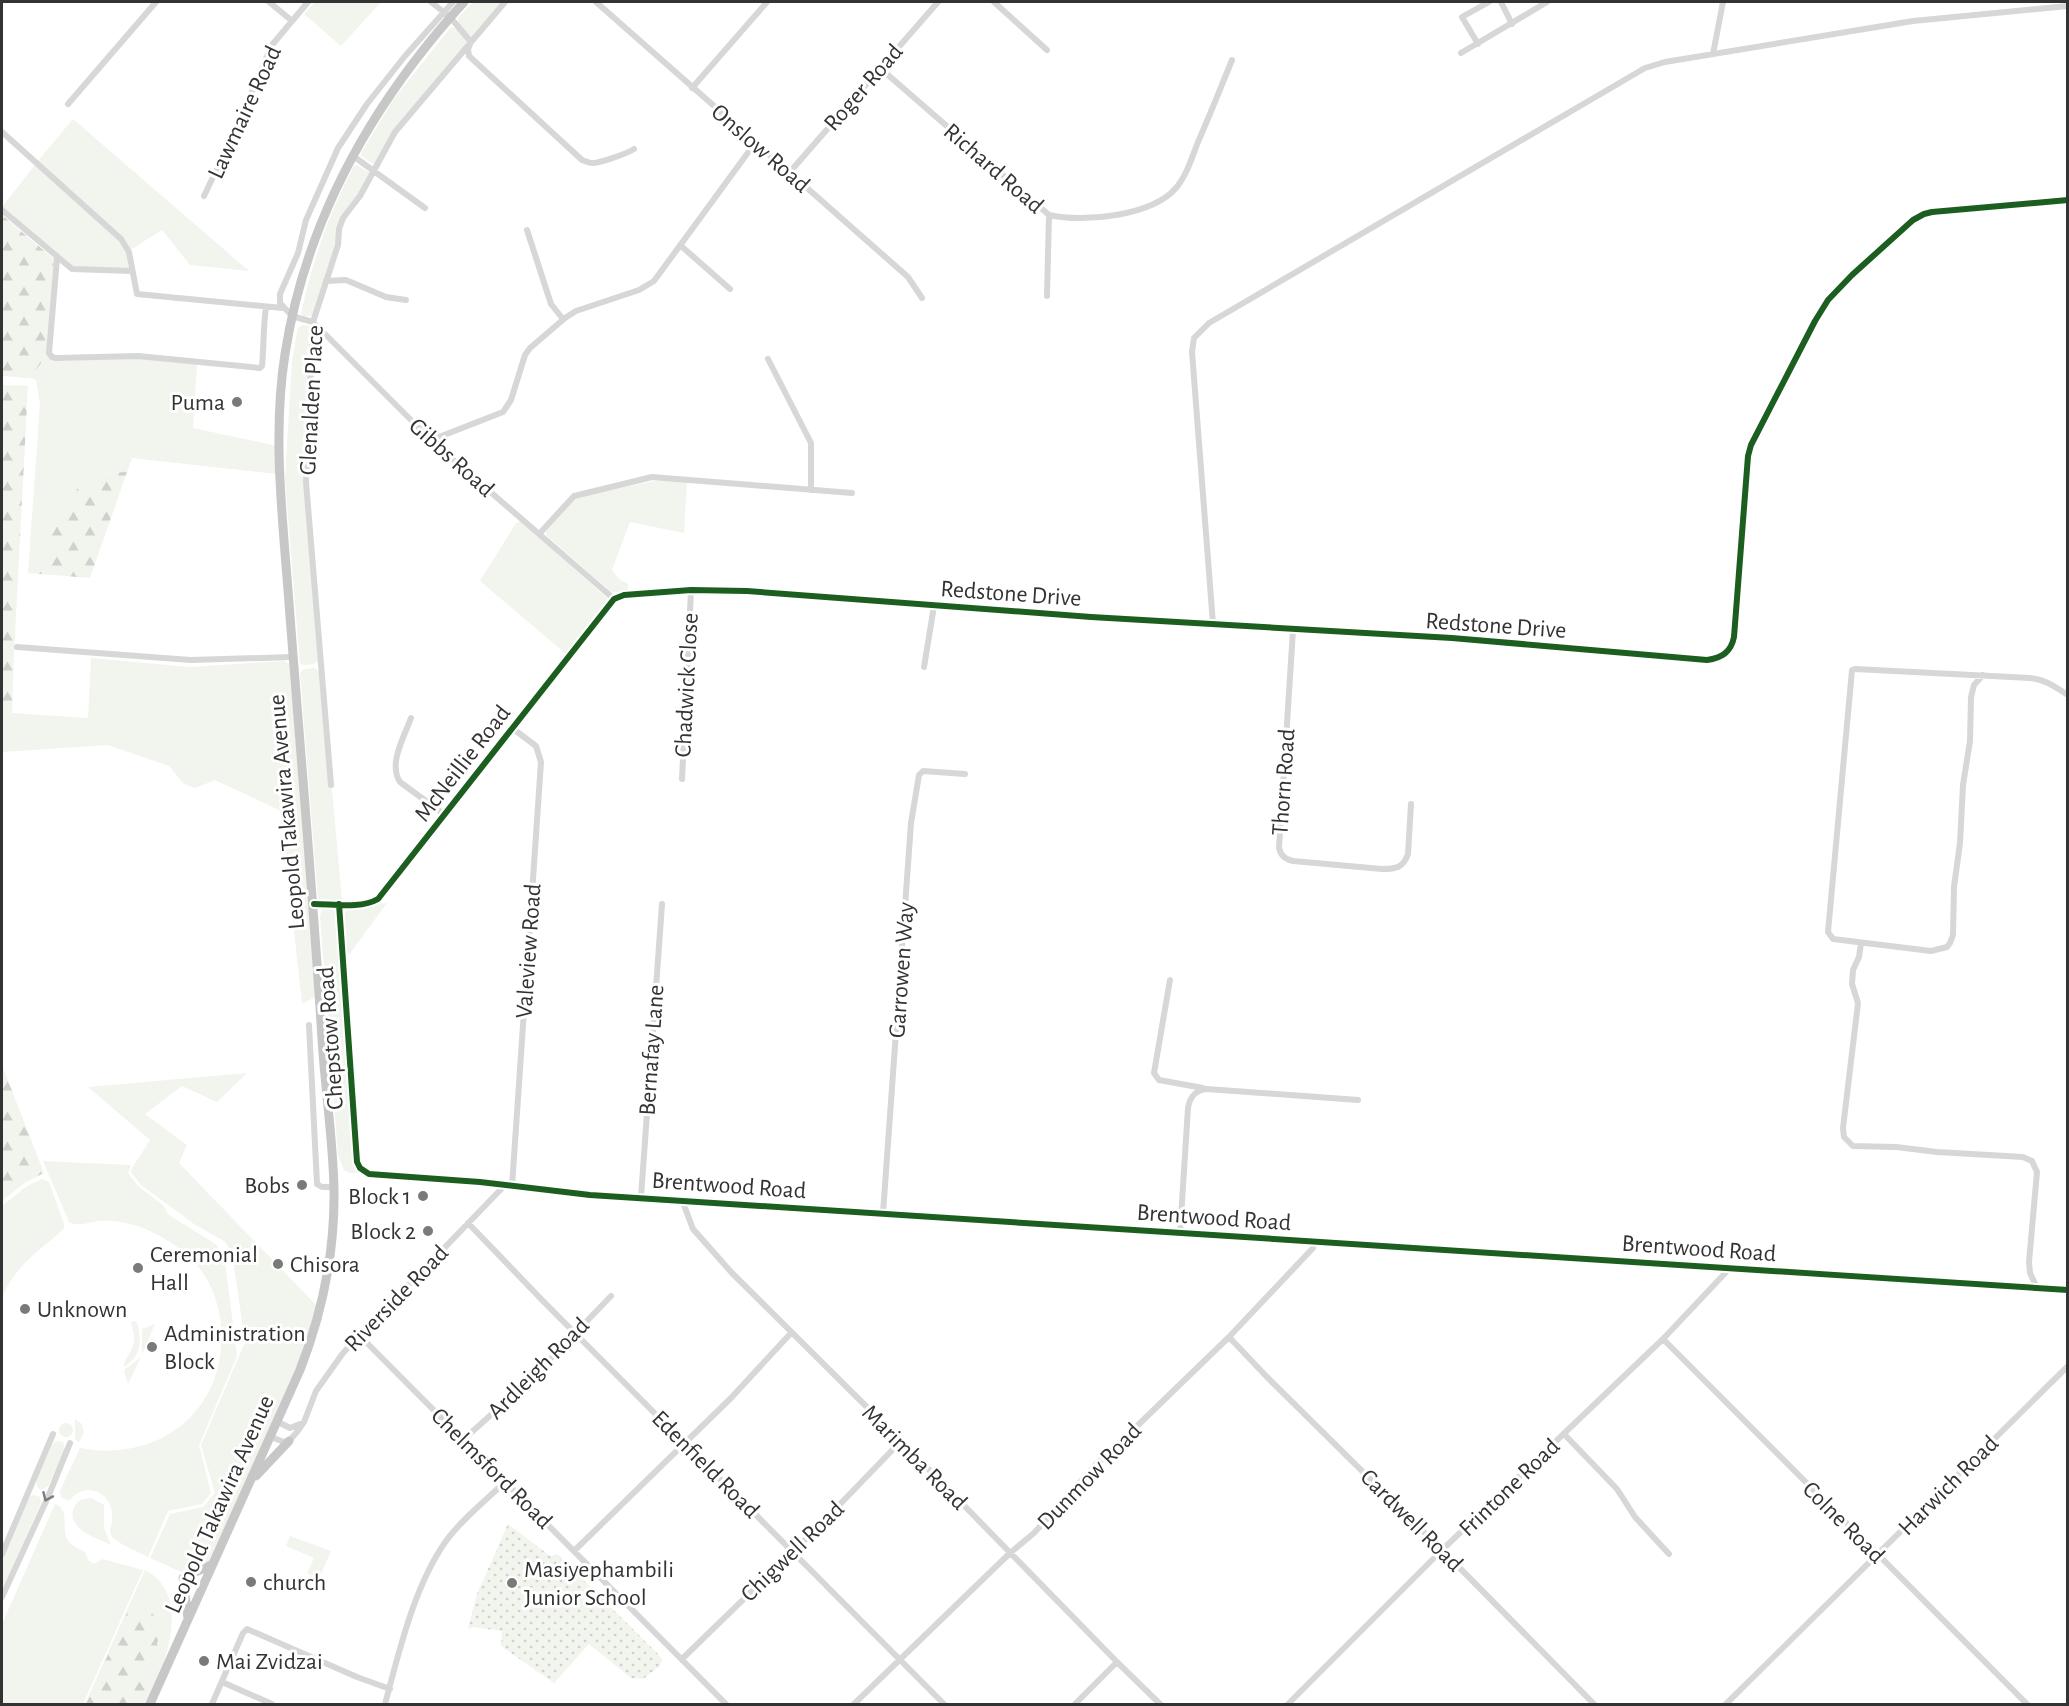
<svg xmlns="http://www.w3.org/2000/svg" width="2069" height="1706" font-family="'Alegreya Sans',sans-serif">
<style>
.green{fill:#f1f5ed}
.forest{fill:url(#forest-firs)}
.park{fill:url(#park-dots)}
.lines{fill:none;stroke-linecap:round;stroke-linejoin:round}
.minor{stroke:#d7d7d7;stroke-width:6}
.trunk{stroke:#c7c7c7;stroke-width:9}
.cycleway-casing{stroke:#fff;stroke-width:10}
.cycleway{stroke:#1b5e20;stroke-width:6}
.oneway{stroke:#7d7d7d}
.poi-dot{fill:#7a7a7a;stroke:#fff;stroke-width:2}
.labels{text-anchor:middle;stroke-width:6;stroke-linejoin:round;paint-order:stroke}
.street-label{font-size:24px;fill:#333;stroke:#fff}
.poi-label{font-size:24px;fill:#333;stroke:#fff;text-anchor:start}
</style>
<defs>
<pattern id="forest-firs" width="22" height="20" patternUnits="userSpaceOnUse" patternTransform="scale(1.5)"><rect width="22" height="20" fill="#f1f5ed"/><path d="M5 1l3.5 6h-7zM16 11l3.5 6h-7z" fill="#cfd2cc"/></pattern>
<pattern id="park-dots" width="8" height="8" patternUnits="userSpaceOnUse" patternTransform="scale(1.5)"><rect width="8" height="8" fill="#f1f5ed"/><path d="M2 2h.1M6 6h.1" fill="none" stroke="#cfd2cc" stroke-width="1.8" stroke-linecap="round"/></pattern>
</defs>
<rect width="100%" height="100%" fill="#fff"/>
<!-- green -->
<path class="green" d="M 315,2 L 381,2 L 341,46 L 304,14 Z
M 473,2 L 503,2 L 471,38 L 458,23 L 458,18 Z
M 451,27 C 460,29 465,35 467,43 L 394,130 L 375,165 L 361,156 L 361,153 L 393,100 Z
M 73,119 L 249,271 L 190,265 L 162,230 L 130,250 L 37,162 Z
M 35,165 L 120,241 L 127,253 L 130,269 L 72,267 L 2,207 Z
M 357,165 L 370,173 L 338,235 L 313,316 L 304,316 L 301,314 C 312,262 329,213 354,166 Z
M 303,325 L 310,326 L 311,328 L 305,482 L 318,661 C 314,665 306,666 300,664 L 285,480 L 292,360 L 298,328 Z
M 48,354 L 51,359 L 56,361 L 138,358 L 197,364 L 193,428 L 277,446 L 277,474 L 132,458 L 127,472 L 98,473 L 55,525 L 42,562 L 28,573 L 40,404 L 36,380 L 30,378 Z
M 660,480 L 687,481 L 684,533 L 630,522 L 612,570 L 619,579 L 628,584 L 628,592 L 611,592 L 546,535 L 546,530 L 572,500 L 580,496 Z
M 521,521 L 609,600 L 566,654 L 480,581 L 516,523 Z
M 91,658 L 190,667 L 284,661 L 289,664 L 317,996 L 302,1004 L 281,811 L 215,780 L 195,788 L 184,784 L 169,766 L 108,745 L 2,752 L 2,715 L 12,713 L 88,718 Z
M 314,668 L 319,671 L 330,788 L 332,789 L 342,901 L 323,902 L 318,898 L 300,673 L 304,669 Z
M 387,903 L 351,952 L 351,954 L 347,954 L 344,912 L 352,908 Z
M 329,907 L 336,910 L 338,914 L 359,1169 L 362,1173 L 349,1173 L 344,1170 L 338,1155 L 320,916 L 322,909 Z
M 247,1073 L 217,1102 L 182,1086 L 145,1114 L 187,1145 L 179,1163 L 317,1306 L 299,1363 L 212,1558 L 207,1566 L 188,1575 L 150,1558 L 170,1514 L 203,1507 L 215,1493 L 201,1445 L 245,1342 L 234,1266 L 228,1246 L 224,1241 L 194,1224 L 141,1185 L 131,1172 L 132,1168 L 150,1140 L 88,1087 Z
M 43,1161 L 131,1165 L 128,1173 L 138,1186 L 163,1205 L 169,1215 L 217,1245 L 225,1262 L 237,1356 L 199,1445 L 211,1493 L 202,1504 L 168,1511 L 148,1557 C 141,1553 114,1542 111,1535 C 109,1530 112,1525 112,1521 C 114,1505 106,1492 90,1490 C 80,1490 75,1494 69,1501 L 61,1497 L 60,1491 L 80,1448 C 160,1463 227,1410 221,1327 C 219,1300 208,1273 187,1255 C 164,1235 132,1219 100,1221 C 91,1222 78,1227 69,1222 Z
M 42,1179 L 49,1182 L 64,1224 L 64,1229 C 39,1251 16,1265 2,1297 L 2,1206 L 27,1186 Z
M 135,1321 L 137,1322 C 142,1341 141,1357 124,1367 C 124,1359 130,1355 132,1348 C 136,1339 133,1331 131,1322 Z
M 155,1324 L 142,1354 L 142,1329 Z
M 141,1357 L 128,1384 L 124,1370 Z
M 75,1419 L 82,1424 L 84,1433 L 79,1442 L 75,1439 Z
M59 1430a7 7 0 1 1 14 0a7 7 0 1 1-14 0Z
M 56,1441 L 63,1442 L 65,1450 L 48,1486 L 42,1490 L 38,1488 L 36,1481 L 52,1445 Z
M 34,1495 L 40,1497 L 41,1503 L 5,1584 L 2,1586 L 2,1558 L 30,1496 Z
M 92,1498 L 104,1505 L 104,1528 L 111,1545 C 98,1539 63,1528 75,1506 C 78,1500 85,1498 92,1498 Z
M 55,1504 C 72,1510 59,1530 69,1542 C 73,1547 80,1549 85,1552 L 88,1560 L 94,1564 L 103,1559 L 143,1570 L 83,1704 L 2,1704 L 2,1624 Z
M 290,1536 L 331,1551 L 319,1579 L 307,1573 L 314,1558 L 286,1546 Z
M 145,1570 C 194,1595 164,1668 147,1704 L 85,1704 Z"/>
<!-- forest -->
<path class="forest" d="M 2,215 L 54,259 L 48,354 L 30,378 L 2,376 Z
M 2,385 L 28,386 L 14,653 L 12,713 L 2,715 Z
M 127,472 L 90,578 L 28,573 L 42,562 L 55,525 L 77,489 L 98,473 Z
M 2,1065 L 44,1173 L 26,1182 L 2,1201 Z
M 129,1608 C 136,1608 143,1607 149,1611 C 154,1614 154,1617 160,1619 L 157,1629 L 160,1635 L 157,1643 L 160,1662 C 145,1672 153,1677 148,1688 C 145,1694 138,1699 135,1704 L 86,1704 Z"/>
<!-- park -->
<path class="park" d="M 508,1524 L 550,1556 L 557,1554 L 659,1655 L 662,1660 L 660,1666 L 643,1679 L 631,1678 L 589,1644 L 554,1683 L 501,1646 L 502,1631 L 473,1627 L 468,1629 L 477,1594 Z"/>
<g class="lines">
<!-- minor -->
<path class="minor" d="M 269,2 L 291,20
M 431,2 L 450,17 L 471,42 L 468,49 L 469,56 L 582,160 C 585,161 589,163 592,163 C 597,164 629,153 634,149
M 453,2 L 405,56 L 367,104 L 338,148 L 306,220 L 298,253 L 280,294 L 280,303 L 292,316 L 313,322 L 434,443 L 614,599
M 596,2 L 908,277 L 922,298
M 994,2 L 1047,50
M 1501,2 L 1512,24
M 1478,44 L 1462,17 L 1489,2
M 1461,53 L 1547,2
M 1713,54 L 1723,2
M 880,68 L 1049,215 L 1047,296
M 692,88 L 767,2
M 68,104 L 156,2
M 2,132 L 121,239 L 129,252 L 137,294 L 283,308
M 353,156 L 425,208
M 789,173 L 938,2
M 204,196 L 237,127 L 272,45 L 308,2
M 2,210 L 72,269 L 132,271
M 1049,215 C 1083,223 1152,216 1176,188 C 1187,175 1192,157 1198,142 C 1210,115 1221,87 1232,60
M 527,230 L 551,304 L 563,319
M 680,245 L 730,289
M 57,258 L 49,353 L 52,357 L 56,358 L 138,356 L 260,368 L 262,366 C 264,346 263,327 266,307
M 326,281 L 346,280 L 386,297 L 406,300
M 768,359 L 811,443 L 811,490
M 434,443 L 439,437 L 503,412 L 511,400 L 525,355 L 530,348 L 565,318 L 576,311 L 639,290 L 654,281 L 755,143
M 540,533 L 574,496 L 652,477 L 852,493
M 1213,624 L 1192,352 L 1194,338 L 1209,323 L 1645,68 L 1665,62 L 1913,21 L 2068,6
M 1293,630 L 1279,848 C 1281,856 1285,859 1293,861 L 1382,869 C 1396,869 1403,868 1408,854 L 1411,804
M 17,647 L 191,660 L 292,657
M 924,667 L 934,606
M 1983,675 L 1974,685 L 1971,697 L 1970,741 L 1963,785 L 1960,843 L 1954,887 L 1953,935 L 1950,943 L 1947,947 L 1931,951 L 1833,939 L 1828,932 L 1852,670 L 1855,669 C 1914,672 1972,675 2030,678 C 2045,679 2055,687 2068,695
M 411,718 C 404,737 388,764 400,782 L 445,815
M 682,779 L 691,590
M 331,785 L 306,482 L 313,322 L 338,245 L 339,229 L 343,218 L 360,196 L 395,132 L 505,2
M 314,904 C 333,904 361,909 378,899 L 614,599 L 624,595 L 691,590 L 747,591 L 1091,617 L 1452,638 L 1707,660 C 1722,658 1731,652 1734,637 L 1748,456 L 1751,445 L 1815,321 L 1828,300 L 1852,275 L 1913,220 L 1924,214 L 1932,212 L 2068,200
M 339,904 L 357,1162 L 360,1168 L 369,1174 L 480,1182 L 590,1195 L 2068,1290
M 1861,943 L 1859,957 L 1853,970 L 1852,984 L 1858,1003 L 1843,1128 L 1844,1137 L 1853,1146 L 1896,1147 L 1937,1152 L 2023,1157 L 2032,1161 L 2037,1172 L 2029,1262 L 2030,1273 L 2037,1288
M 1170,980 L 1154,1073 L 1159,1080 L 1203,1088
M 309,1025 L 317,1184 L 322,1187 L 334,1187
M 512,1186 L 541,762 L 536,746 L 512,728
M 641,1197 L 662,904
M 682,1200 L 693,1229 L 732,1273 L 901,1441 L 1117,1662 L 1160,1704
M 883,1213 L 911,823 L 919,775 L 923,771 L 965,774
M 468,1223 L 543,1301 L 944,1704
M 1180,1233 L 1188,1108 C 1190,1097 1195,1090 1207,1089 L 1358,1100
M 359,1335 L 726,1704
M 1229,1337 L 1266,1376 L 1442,1550 L 1594,1704
M 1663,1339 L 2027,1704
M 278,1422 L 290,1428 L 300,1424
M 1564,1434 L 1617,1489 L 1635,1517 L 1669,1554
M 271,1437 L 284,1442 L 289,1441 L 297,1432 L 304,1422 L 316,1391 L 343,1353 L 505,1185
M 464,1439 L 531,1379 L 611,1296
M 574,1551 L 731,1398 L 791,1333
M 2,1554 L 53,1434
M 2,1597 L 48,1497 L 70,1443
M 682,1659 L 817,1528 L 901,1441
M 222,1682 L 272,1704
M 212,1704 L 243,1633 L 247,1629 L 357,1677 L 390,1689
M 385,1704 C 399,1652 414,1586 446,1541 C 462,1519 485,1501 505,1482
M 854,1704 L 1010,1553 L 1034,1533 L 1099,1461 L 1118,1451 L 1136,1427 L 1229,1337 L 1313,1248 L 1315,1241
M 1075,1704 L 1117,1662
M 1288,1704 L 1442,1550 L 1663,1339 L 1730,1268
M 1726,1704 L 2068,1366"/>
<!-- trunk -->
<path class="trunk" d="M 256,1476 L 289,1441
M 188,1618 L 183,1578 L 213,1564
M 150,1704 L 300,1370 C 323,1311 335,1252 334,1189 C 333,1139 325,1088 322,1039 C 313,893 300,748 289,603 C 283,521 272,436 285,354 C 306,219 374,101 464,2"/>
<!-- cycleway casing -->
<g class="cycleway-casing">
<path id="cycleway" d="M 314,904 C 333,904 361,909 378,899 L 614,599 L 624,595 L 691,590 L 747,591 L 1091,617 L 1452,638 L 1707,660 C 1722,658 1731,652 1734,637 L 1748,456 L 1751,445 L 1815,321 L 1828,300 L 1852,275 L 1913,220 L 1924,214 L 1932,212 L 2068,200
M 339,904 L 357,1162 L 360,1168 L 369,1174 L 480,1182 L 590,1195 L 2068,1290"/>
</g>
<!-- cycleway -->
<use href="#cycleway" class="cycleway"/>
</g>
<!-- one-way arrows -->
<defs><path id="oneway-chevron" d="M-2-3.5L2.5 0L-2 3.5" fill="none" stroke-width="1.6" stroke-linecap="round" stroke-linejoin="round" transform="scale(1.5)"/></defs>
<use class="oneway" href="#oneway-chevron" transform="translate(47 1497) rotate(114)"/>
<!-- markers -->
<g class="poi-dot">
<circle cx="237" cy="402" r="6"/>
<circle cx="302" cy="1185" r="6"/>
<circle cx="423" cy="1196" r="6"/>
<circle cx="428" cy="1231" r="6"/>
<circle cx="278" cy="1264" r="6"/>
<circle cx="138" cy="1268" r="6"/>
<circle cx="25" cy="1309" r="6"/>
<circle cx="152" cy="1347" r="6"/>
<circle cx="251" cy="1582" r="6"/>
<circle cx="512" cy="1583" r="6"/>
<circle cx="204" cy="1661" r="6"/>
</g>
<g class="labels">
<!-- street labels -->
<g class="street-label">
<text transform="translate(863 87) rotate(-49)" y="8">Roger Road</text>
<text transform="translate(244 112) rotate(-65)" y="8">Lawmaire Road</text>
<text transform="translate(761 148) rotate(41)" y="8">Onslow Road</text>
<text transform="translate(994 168) rotate(41)" y="8">Richard Road</text>
<text transform="translate(311 400) rotate(-87)" y="8">Glenalden Place</text>
<text transform="translate(452 457) rotate(42)" y="8">Gibbs Road</text>
<text transform="translate(1011 593) rotate(4)" y="8">Redstone Drive</text>
<text transform="translate(1496 625) rotate(4)" y="8">Redstone Drive</text>
<text transform="translate(686 685) rotate(-87)" y="8">Chadwick Close</text>
<text transform="translate(462 763) rotate(-52)" y="8">McNeillie Road</text>
<text transform="translate(1283 782) rotate(-86)" y="8">Thorn Road</text>
<text transform="translate(286 812) rotate(-95)" y="8">Leopold Takawira Avenue</text>
<text transform="translate(528 951) rotate(-86)" y="8">Valeview Road</text>
<text transform="translate(901 970) rotate(-86)" y="8">Garrowen Way</text>
<text transform="translate(330 1038) rotate(-94)" y="8">Chepstow Road</text>
<text transform="translate(651 1050) rotate(-86)" y="8">Bernafay Lane</text>
<text transform="translate(729 1185) rotate(4)" y="8">Brentwood Road</text>
<text transform="translate(1214 1217) rotate(4)" y="8">Brentwood Road</text>
<text transform="translate(1699 1248) rotate(4)" y="8">Brentwood Road</text>
<text transform="translate(396 1298) rotate(-46)" y="8">Riverside Road</text>
<text transform="translate(538 1368) rotate(-45)" y="8">Ardleigh Road</text>
<text transform="translate(915 1457) rotate(45)" y="8">Marimba Road</text>
<text transform="translate(706 1464) rotate(45)" y="8">Edenfield Road</text>
<text transform="translate(492 1468) rotate(45)" y="8">Chelmsford Road</text>
<text transform="translate(1089 1476) rotate(-46)" y="8">Dunmow Road</text>
<text transform="translate(1948 1485) rotate(-45)" y="8">Harwich Road</text>
<text transform="translate(1509 1487) rotate(-44)" y="8">Frintone Road</text>
<text transform="translate(219 1504) rotate(-66)" y="8">Leopold Takawira Avenue</text>
<text transform="translate(1412 1520) rotate(45)" y="8">Cardwell Road</text>
<text transform="translate(1844 1522) rotate(45)" y="8">Colne Road</text>
<text transform="translate(792 1551) rotate(-44)" y="8">Chigwell Road</text>
</g>
<!-- poi labels -->
<g class="poi-label">
<text x="225" y="410" text-anchor="end">Puma</text>
<text x="290" y="1193" text-anchor="end">Bobs</text>
<text x="411" y="1204" text-anchor="end">Block 1</text>
<text x="416" y="1239" text-anchor="end">Block 2</text>
<text x="150" y="1262">Ceremonial<tspan x="150" dy="28">Hall</tspan></text>
<text x="290" y="1272">Chisora</text>
<text x="37" y="1317">Unknown</text>
<text x="164" y="1341">Administration<tspan x="164" dy="28">Block</tspan></text>
<text x="524" y="1577">Masiyephambili<tspan x="524" dy="28">Junior School</tspan></text>
<text x="263" y="1590">church</text>
<text x="216" y="1669">Mai Zvidzai</text>
</g>
</g>
<!-- border -->
<rect width="2069" height="1706" fill="none" stroke="#333333" stroke-width="6"/>
</svg>
